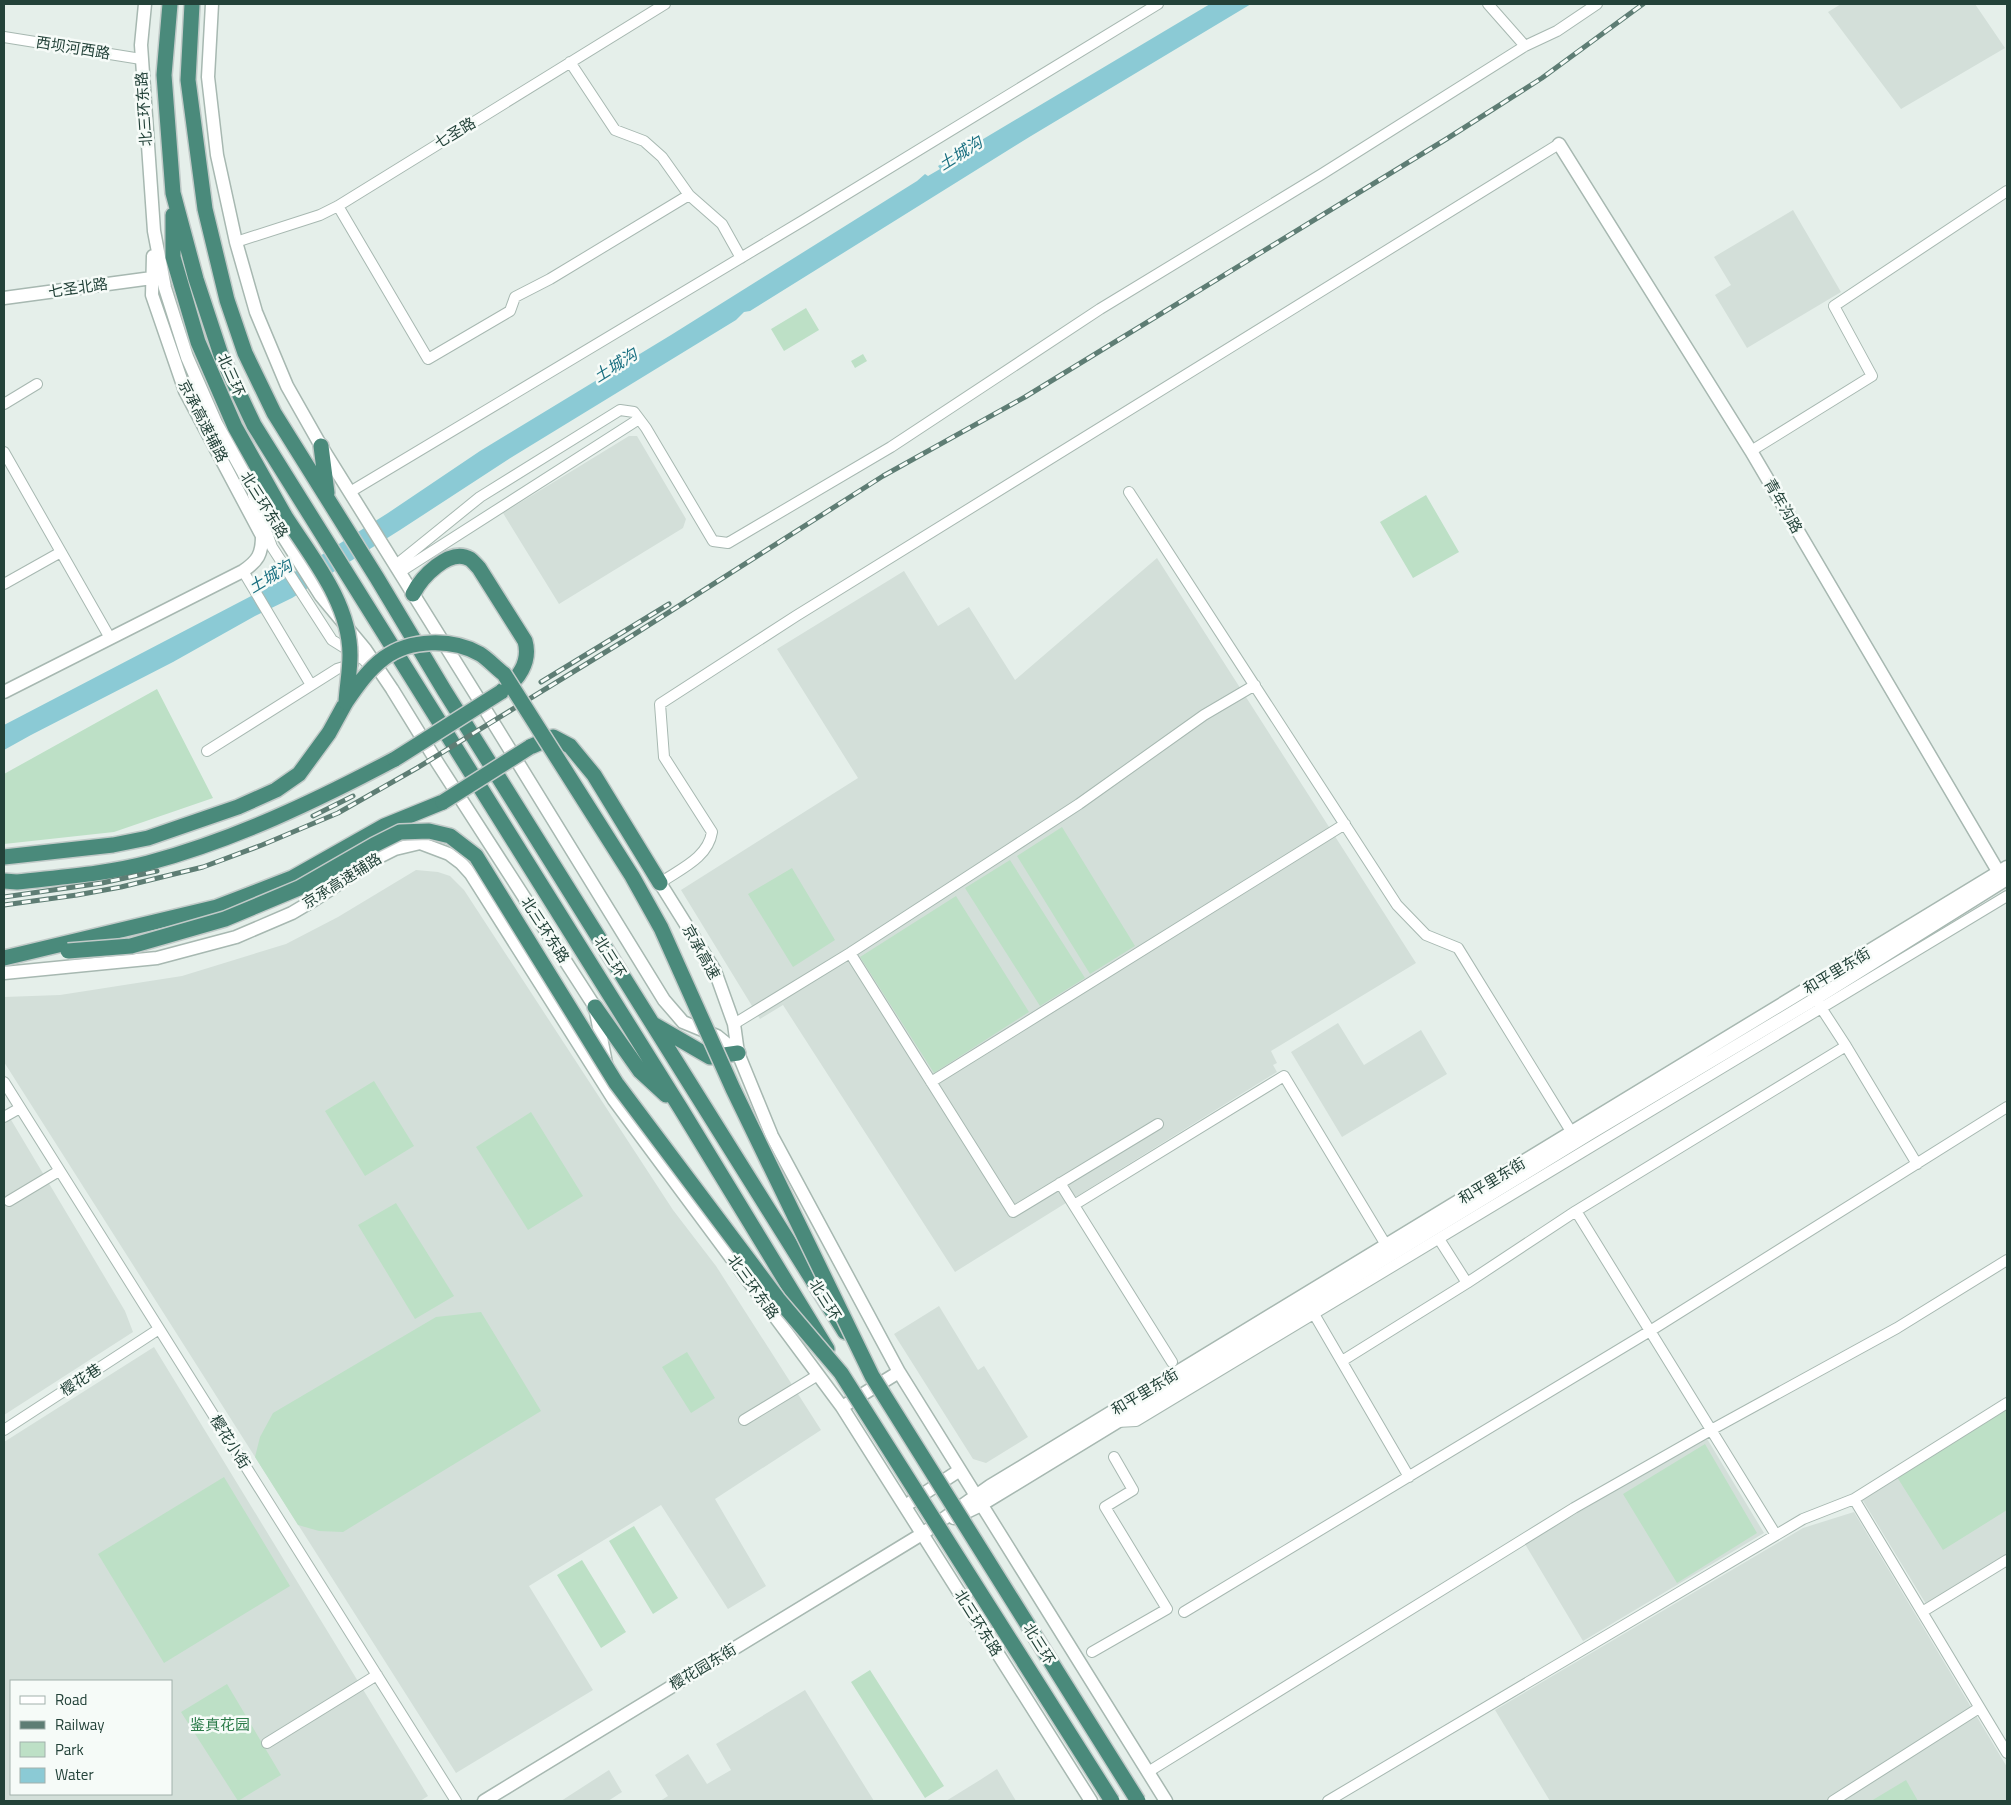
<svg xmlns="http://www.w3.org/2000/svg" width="2011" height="1805" font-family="'Titillium Web','Noto Sans SC',sans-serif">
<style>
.built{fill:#d3dfd9;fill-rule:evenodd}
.green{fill:#bde0c6}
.water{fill:#8bcad5}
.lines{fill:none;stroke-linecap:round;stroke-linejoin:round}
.minor-casing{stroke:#a7b8b1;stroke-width:12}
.tertiary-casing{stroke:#a7b8b1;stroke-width:15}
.trunk-casing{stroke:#c1cac8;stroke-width:18}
.minor{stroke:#fff;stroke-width:10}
.tertiary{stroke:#fff;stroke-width:12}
.trunk{stroke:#4a8a7b;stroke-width:15}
.rail-casing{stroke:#5e7d74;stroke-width:5}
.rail{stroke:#f6fbf8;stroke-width:3;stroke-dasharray:9;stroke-linecap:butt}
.trunk-bridge-casing{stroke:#c1cac8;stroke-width:18;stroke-linecap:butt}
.trunk-bridge{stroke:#4a8a7b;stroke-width:15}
.labels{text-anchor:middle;stroke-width:5;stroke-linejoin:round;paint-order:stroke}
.street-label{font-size:15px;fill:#234239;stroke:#f6fbf8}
.park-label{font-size:15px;fill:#2b7b49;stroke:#f6fbf8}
.water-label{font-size:16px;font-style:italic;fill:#1a7081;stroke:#f6fbf8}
</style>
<rect width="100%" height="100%" fill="#e5efea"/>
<!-- built -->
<path class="built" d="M 1841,4 L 1975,4 L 2005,48 L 1901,109 L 1828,12 Z
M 1793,210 L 1841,292 L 1747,348 L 1715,295 L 1731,285 L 1714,257 Z
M 629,436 L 637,436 L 686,519 L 683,528 L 559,604 L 503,513 Z
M 1157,558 L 1416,963 L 1271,1051 L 1277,1063 L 1273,1065 L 1277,1072 L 955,1272 L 783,1005 L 760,1019 L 681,890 L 858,778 L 777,649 L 904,571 L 938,626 L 969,607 L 1015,680 Z
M 416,870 L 438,872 L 450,876 L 464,890 L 673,1210 L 716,1266 L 821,1430 L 715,1499 L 766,1586 L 728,1609 L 661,1505 L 529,1586 L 593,1690 L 456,1773 L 4,1062 L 4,997 L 60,995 L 182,976 L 286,944 L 338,917 Z
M 1338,1023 L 1364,1065 L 1421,1030 L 1447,1074 L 1342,1137 L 1291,1052 Z
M 4,1108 L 125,1311 L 133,1332 L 4,1415 Z
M 939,1306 L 978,1370 L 984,1366 L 1028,1437 L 986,1463 L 973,1459 L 894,1334 Z
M 154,1347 L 428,1796 L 420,1801 L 4,1801 L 4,1442 ZM 11,1681 L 171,1681 L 171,1794 L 11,1794 Z
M 2007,1408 L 2007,1554 L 1926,1604 L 1862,1499 Z
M 1706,1437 L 1764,1533 L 1583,1641 L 1525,1544 Z
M 1854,1512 L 2007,1767 L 2007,1801 L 1550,1801 L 1495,1710 L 1803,1528 Z
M 805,1690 L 874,1801 L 660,1801 L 668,1796 L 655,1775 L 688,1754 L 707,1784 L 731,1770 L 716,1744 Z
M 997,1769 L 1016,1801 L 946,1801 L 980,1780 Z
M 609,1770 L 622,1792 L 608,1801 L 561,1801 Z"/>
<!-- green -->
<path class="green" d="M 806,308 L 819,330 L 784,351 L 771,329 Z
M 863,354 L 867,361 L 855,368 L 851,361 Z
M 1426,495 L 1459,552 L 1413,578 L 1380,522 Z
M 157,689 L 213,798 L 114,832 L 4,844 L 4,774 Z
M 1062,827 L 1135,946 L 1090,974 L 1017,856 Z
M 1010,860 L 1085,978 L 1040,1006 L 965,888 Z
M 792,868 L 835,940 L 793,967 L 748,894 Z
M 956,896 L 1029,1012 L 934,1073 L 860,957 Z
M 374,1081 L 414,1146 L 365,1176 L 325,1111 Z
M 531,1112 L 583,1196 L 528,1230 L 476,1147 Z
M 396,1203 L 454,1296 L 415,1319 L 358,1225 Z
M 481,1312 L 541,1411 L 343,1532 L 319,1531 L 298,1525 L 255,1457 L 260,1437 L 273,1413 L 436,1317 Z
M 687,1352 L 715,1398 L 691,1413 L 662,1367 Z
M 2007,1408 L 2007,1510 L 1943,1550 L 1897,1477 Z
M 1705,1444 L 1757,1533 L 1677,1583 L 1623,1494 Z
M 224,1477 L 290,1586 L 164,1663 L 98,1554 Z
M 634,1526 L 678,1598 L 653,1614 L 609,1541 Z
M 582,1560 L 626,1632 L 601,1648 L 557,1575 Z
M 870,1670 L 944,1786 L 925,1798 L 851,1682 Z
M 227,1684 L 281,1775 L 238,1801 L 181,1712 Z
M 1906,1780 L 1918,1801 L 1871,1801 Z"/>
<!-- water -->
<path class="water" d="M 1210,4 L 1251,4 L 1031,136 L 750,311 L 744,312 L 736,320 L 512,457 L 400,530 L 292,598 L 255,616 L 173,662 L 31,735 L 4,750 L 4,725 L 282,580 L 388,513 L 480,451 L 671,335 L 917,181 L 925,174 L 928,176 L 940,169 L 938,166 Z"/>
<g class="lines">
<!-- minor casing -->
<g class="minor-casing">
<path id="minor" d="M 1488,4 L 1525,46
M 4,37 L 141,59
M 570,62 L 615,130 L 644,141 L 662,157 L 689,195
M 338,206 L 428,359 L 510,311 L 515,297 L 550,279 L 689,195 L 722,224 L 741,258
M 236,242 L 320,215 L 338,206 L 665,4
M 4,404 L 37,384
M 1751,451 L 1872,376 L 1834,306 L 2007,191
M 4,452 L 110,638
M 350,492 L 804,220 L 1158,4
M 1129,492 L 1397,905 L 1426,935 L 1458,948 L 1572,1133
M 253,495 L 272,547 L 332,640 L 364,660 L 375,672
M 396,565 L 480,497 L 620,410 L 634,412 L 646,428 L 713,541 L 728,543 L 891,447 L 1100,309 L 1322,174 L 1525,46 L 1557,31 L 1597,4
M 243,571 L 311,685
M 400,572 L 639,419
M 4,584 L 61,552
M 207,751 L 337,669 L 353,664
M 660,883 C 680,869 708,858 712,832 L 664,757 L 660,704 L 796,616 L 1559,144
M 850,953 L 1013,1212 L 1158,1124
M 734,1024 L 850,953 L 1010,849 L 1079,804 L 1204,715 L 1255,685
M 1846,1046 L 1917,1164
M 4,1082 L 456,1801
M 931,1082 L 1345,824
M 4,1117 L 20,1108
M 1060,1183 L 1172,1362
M 9,1201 L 59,1171
M 1074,1205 L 1284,1076 L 1386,1245
M 1576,1211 L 1776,1535
M 1439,1239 L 1467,1283
M 1314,1314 L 1409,1477
M 1342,1361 L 1467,1283 L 1576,1211 L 1846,1046 L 1818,1003
M 744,1420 L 818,1375
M 1117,1422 L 1136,1421 L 2007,896
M 4,1430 L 159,1329
M 1854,1499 L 2007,1753
M 1184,1612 L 1650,1331 L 2007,1107
M 1922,1612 L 2007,1560
M 1092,1652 L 1167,1609 L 1105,1507 L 1133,1490 L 1114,1457
M 267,1743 L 377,1675
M 1148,1772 L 1574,1508 L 1711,1430 L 1897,1328 L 2007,1260
M 1328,1801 L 1803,1519 L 1854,1499 L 2007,1403
M 1833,1801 L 1979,1708"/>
</g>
<!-- tertiary casing -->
<g class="tertiary-casing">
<path id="tertiary" d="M 145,4 L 141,45 L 154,231 L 165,288 L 187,357 L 216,423 L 248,481 L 321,596 L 365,649 L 392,689 L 437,762 L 595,1007 L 606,1063
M 212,4 L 208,77 L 217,155 L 236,242 L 256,312 L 287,386 L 321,446 L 496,727 L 664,1000 L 683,1022 L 717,1036 L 738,1053 L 772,1136 L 899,1372 L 1166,1801
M 1559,144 L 1751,451 L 2002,878
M 4,298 L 152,278
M 4,692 L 243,571 C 258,561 262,554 262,536 L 185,391 L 152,295 L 153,256
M 660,883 L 715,971 L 734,1024 L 738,1053
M 4,973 L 157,958 L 236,937 L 292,913 L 314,900 L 381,856 L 395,849 L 420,843 L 449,854 L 461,863 L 471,874 L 614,1100 L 842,1407 L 1091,1801
M 842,1407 L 899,1372
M 911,1502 L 960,1470
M 954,1518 L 981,1505 L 1591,1133 L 1815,999 L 2007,879
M 484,1801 L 922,1534 L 990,1486 L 2007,867"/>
</g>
<!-- trunk casing -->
<g class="trunk-casing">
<path id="trunk" d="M 170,4 L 164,75 L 173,193 L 196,279 L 221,355 L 254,425 L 681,1109 L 827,1349
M 192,4 L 188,80 L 205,209 L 227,300 L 245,353 L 274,413 L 377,578 L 444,690 L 845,1332
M 173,215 L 173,257 L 198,342 L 235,427 L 285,516
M 321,446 L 327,493
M 413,594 C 421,578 449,547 470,559 C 473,561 476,565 479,568 L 525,641 C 531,662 518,680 501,692
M 530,747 L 553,737 L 570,746 L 594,775 L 660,883
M 4,857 L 113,845 L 148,838 L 238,807 L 276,790 L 299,774 L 329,733 L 346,702
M 4,881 L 17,882 C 60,877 106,874 148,863 C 234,840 316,801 395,759
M 4,958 L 217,907 L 292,878 L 384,826 L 443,802
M 595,1007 L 640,1071 L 666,1095
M 653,1024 L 710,1057 L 738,1053"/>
</g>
<!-- minor -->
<use href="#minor" class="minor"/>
<!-- tertiary -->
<use href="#tertiary" class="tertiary"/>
<!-- trunk -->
<use href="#trunk" class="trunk"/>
<!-- rail casing -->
<g class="rail-casing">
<path id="rail" d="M 541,682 L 669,604
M 313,816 L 353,796
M 4,897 L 102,883 L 157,871
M 4,905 L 77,895 L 121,887 L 203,867 L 262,845 L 338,813 L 417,768 L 630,637 L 883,476 L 1025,397 L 1448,138 L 1542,78 L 1643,4"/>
</g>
<!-- rail -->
<use href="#rail" class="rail"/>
<!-- trunk-bridge casing -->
<g class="trunk-bridge-casing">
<path id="trunk-bridge" d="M 285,516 C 312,558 350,603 350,655 C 350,671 347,686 346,702
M 346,702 C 357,686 368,670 384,658 C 410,639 452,638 480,654 C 488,659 496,668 504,674 L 632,876 L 661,928 L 733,1089 L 872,1376 L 1138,1801
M 395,759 L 501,692
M 443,802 L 530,747
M 68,951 L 131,946 L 225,919 L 299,888 L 374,845 L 400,832 L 429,831 L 450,836 L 476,856 L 616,1083 L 778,1299 L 841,1373 L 1112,1801"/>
</g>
<!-- trunk-bridge -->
<use href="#trunk-bridge" class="trunk-bridge"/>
</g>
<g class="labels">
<!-- street labels -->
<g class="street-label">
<text transform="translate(73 48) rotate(9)" y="5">西坝河西路</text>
<text transform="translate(144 109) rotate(-94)" y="5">北三环东路</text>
<text transform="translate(455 133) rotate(-31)" y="5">七圣路</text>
<text transform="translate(78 288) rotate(-8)" y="5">七圣北路</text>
<text transform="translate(231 375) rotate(66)" y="5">北三环</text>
<text transform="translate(203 421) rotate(63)" y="5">京承高速辅路</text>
<text transform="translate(264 505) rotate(58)" y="5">北三环东路</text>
<text transform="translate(1783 506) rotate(60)" y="5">青年沟路</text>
<text transform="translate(342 881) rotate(-32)" y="5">京承高速辅路</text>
<text transform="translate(545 930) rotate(57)" y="5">北三环东路</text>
<text transform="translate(701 952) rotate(61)" y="5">京承高速</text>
<text transform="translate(610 957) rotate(58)" y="5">北三环</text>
<text transform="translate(1837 971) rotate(-31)" y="5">和平里东街</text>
<text transform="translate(1492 1181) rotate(-31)" y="5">和平里东街</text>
<text transform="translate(753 1287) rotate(54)" y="5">北三环东路</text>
<text transform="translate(825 1300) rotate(58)" y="5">北三环</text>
<text transform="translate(81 1380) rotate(-33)" y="5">樱花巷</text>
<text transform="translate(1145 1392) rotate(-31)" y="5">和平里东街</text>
<text transform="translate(230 1442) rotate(58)" y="5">樱花小街</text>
<text transform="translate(978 1623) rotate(58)" y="5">北三环东路</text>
<text transform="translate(1039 1644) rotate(58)" y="5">北三环</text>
<text transform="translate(703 1667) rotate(-31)" y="5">樱花园东街</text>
</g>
<!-- park labels -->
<g class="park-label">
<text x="220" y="1730">鉴真花园</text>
</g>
<!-- water labels -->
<g class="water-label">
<text transform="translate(960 153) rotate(-32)" y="6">土城沟</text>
<text transform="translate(615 365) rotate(-32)" y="6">土城沟</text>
<text transform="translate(270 576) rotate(-31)" y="6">土城沟</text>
</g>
</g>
<!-- border -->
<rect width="2011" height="1805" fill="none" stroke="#234239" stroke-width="10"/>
<!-- legend -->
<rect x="10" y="1680" width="162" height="115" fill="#f6fbf8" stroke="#a2b1ac"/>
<rect x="20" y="1696" width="25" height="8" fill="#ffffff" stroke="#a2b1ac"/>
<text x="55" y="1705" font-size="15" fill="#234239">Road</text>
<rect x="20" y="1721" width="25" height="8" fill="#5e7d74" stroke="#a2b1ac"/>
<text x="55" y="1730" font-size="15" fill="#234239">Railway</text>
<rect x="20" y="1742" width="25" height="15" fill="#bde0c6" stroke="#a2b1ac"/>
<text x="55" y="1755" font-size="15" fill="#234239">Park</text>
<rect x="20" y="1768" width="25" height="15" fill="#8bcad5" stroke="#a2b1ac"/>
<text x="55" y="1780" font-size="15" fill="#234239">Water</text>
</svg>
